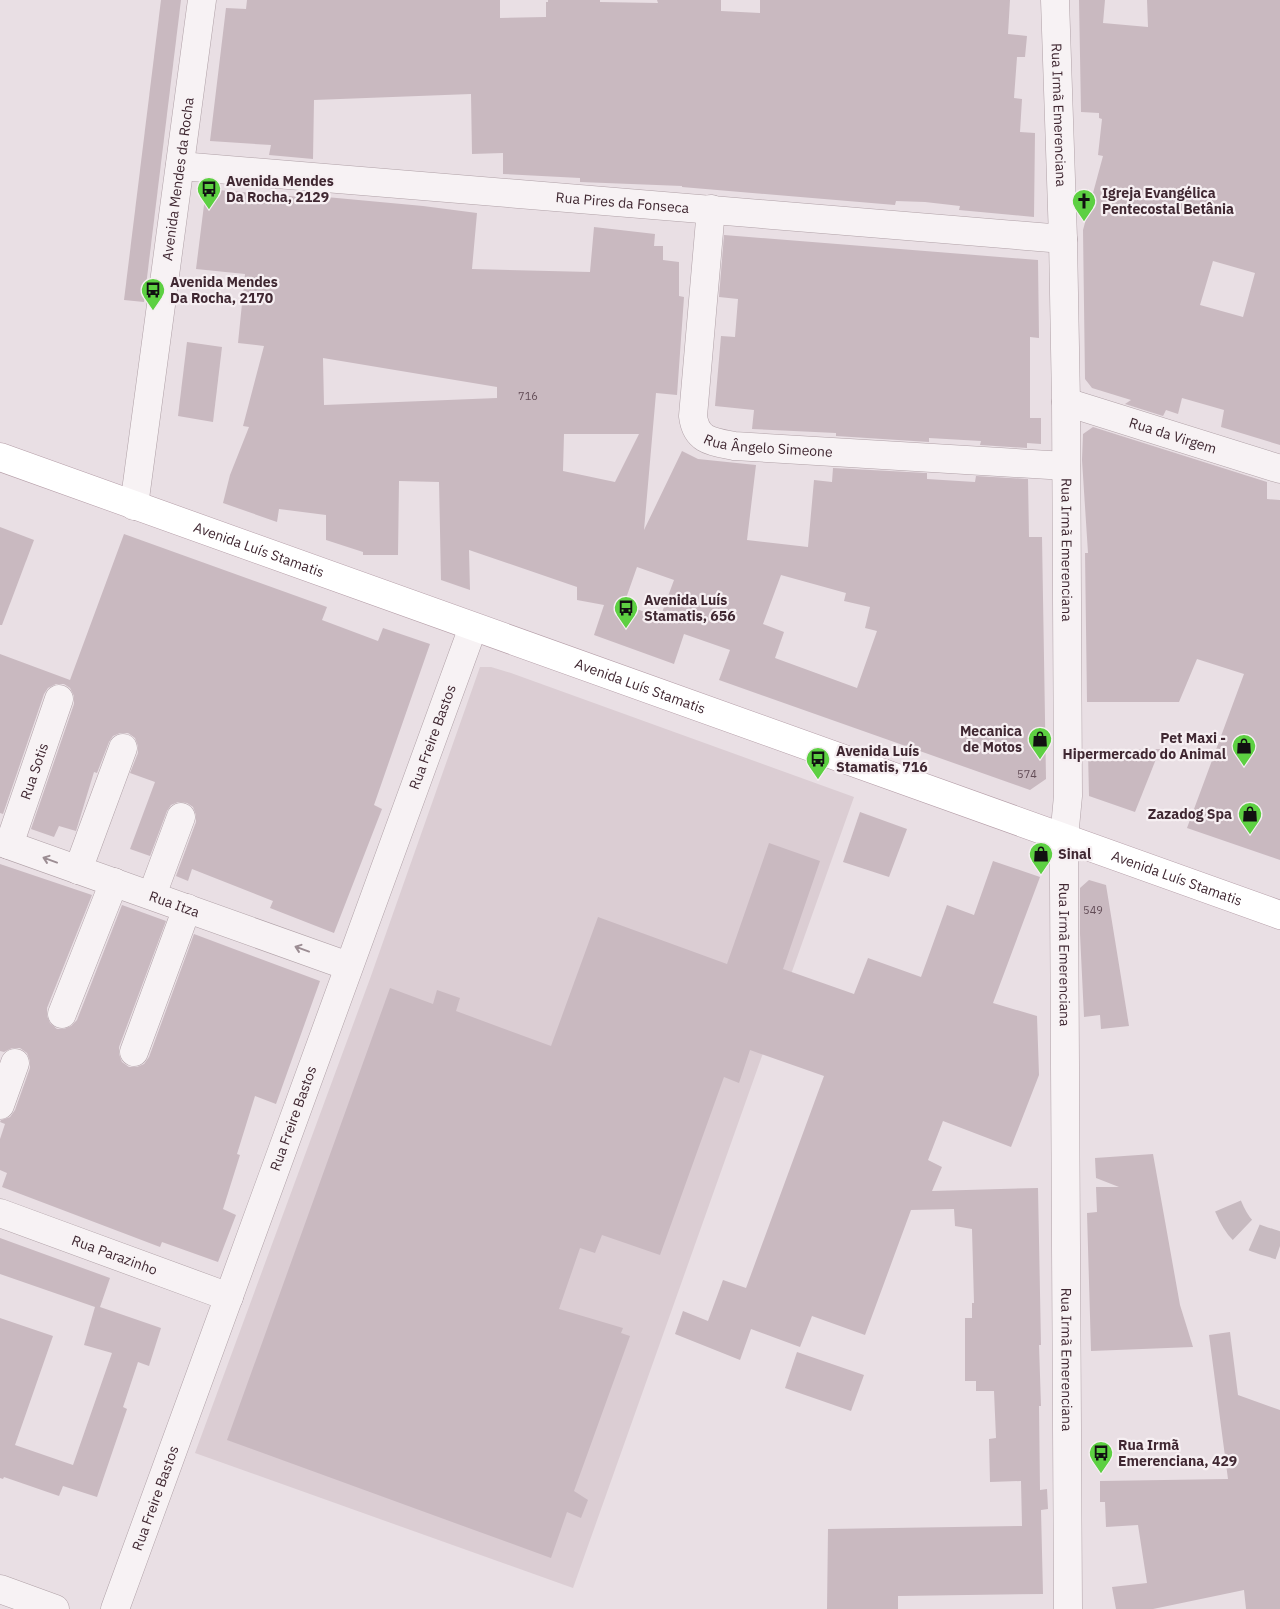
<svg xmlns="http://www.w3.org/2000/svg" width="1280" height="1609" font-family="'IBM Plex Sans',sans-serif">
	<rect width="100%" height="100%" fill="#e9dfe4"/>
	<polygon fill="#dbcdd3" points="480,667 491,667 511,673 854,797 573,1588 195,1453 371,976"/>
	<g fill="#c9b9c0" fill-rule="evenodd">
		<polygon points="161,0 181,0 144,302 124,300"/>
		<polygon points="247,0 500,0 500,18 546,17 546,2 548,2 548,0 600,0 600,2 658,3 657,0 721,0 721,11 760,13 760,0 1010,0 1008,34 1027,36 1025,57 1017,57 1014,98 1022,99 1020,132 1035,133 1034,217 959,210 960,206 925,202 896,201 895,205 682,187 682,186 580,182 580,178 503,174 503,153 472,154 471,94 314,100 313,159 269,155 271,145 210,141 226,8 246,9"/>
		<path d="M1079 0H1105L1103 23 1148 27 1147 0H1280V445L1221 427 1224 410 1182 398 1178 414 1166 410 1163 416 1125 404 1131 400 1092 388 1085 379 1083 230 1103 156 1098 155 1102 119 1099 118V113L1081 112ZM1213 261 1255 273 1243 317 1200 305Z"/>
		<path d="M206 189 325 199 326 197 423 206 477 213 472 269 590 272 594 227 655 234 654 246H663V260L679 262V296L684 297 677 395 656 393 644 530 682 451 698 459 756 465 747 540 808 547 814 480 832 482 833 468 927 473V479L975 482 976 476 1028 479 1029 537H1042L1046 779 1030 790 719 680 730 650 684 634 674 664 594 635 604 605 577 600V587L469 550 470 590 441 580 439 482 399 481 398 555H363V552L326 540V515L279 509 277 522 223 503 230 475 249 427 243 426 264 346 238 343 245 274 196 269ZM323 358 497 387V398L324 405ZM564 434H639L615 482 563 471ZM637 567 674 580 660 618 624 604ZM781 575 846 593 844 601 870 607 865 628 877 631 857 688 775 658 784 632 763 624Z"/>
		<polygon points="724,235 1038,260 1039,338 1030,337 1030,418 1041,418 1041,444 1027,443 1027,448 980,445 981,441 929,438 929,442 836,436 836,433 752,429 754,410 715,406 721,336 735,337 738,299 719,297"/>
		<polygon points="187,342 222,347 213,422 178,416"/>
		<polygon points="1093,427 1267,482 1267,499 1280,500 1280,860 1187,828 1244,674 1197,659 1179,702 1087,702 1085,553 1088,553 1082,460 1083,434"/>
		<polygon points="0,527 34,540 2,625 0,625"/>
		<polygon points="124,534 327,607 322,620 378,641 383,628 430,644 374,805 382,809 334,933 270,908 273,901 192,869 188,881 176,876 196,822 196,815 193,807 187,803 178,802 171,805 167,811 150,856 130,849 155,782 130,773 138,753 138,746 135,738 128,733 120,733 113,736 109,742 97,773 94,772 76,831 59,826 54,837 31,829 74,704 74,696 70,688 64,684 56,684 48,688 44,694 3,814 0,813 0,654 70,680"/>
		<polygon points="1160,749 1135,812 1089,796 1088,751"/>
		<polygon points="860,812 907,829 889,877 843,862"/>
		<polygon points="769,843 820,861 783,969 854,994 868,958 921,977 947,905 974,915 993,861 1040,877 993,1003 1037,1016 1039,1075 1011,1147 943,1121 928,1160 942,1167 932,1191 1038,1188 1041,1345 1039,1345 1041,1406 1039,1406 1040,1490 1047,1489 1048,1509 1041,1510 1043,1594 898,1596 898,1609 827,1609 828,1529 1022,1526 1021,1481 990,1482 989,1439 996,1438 994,1391 976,1391 976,1381 965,1381 965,1318 972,1318 972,1303 974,1303 972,1229 955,1226 954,1209 911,1210 865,1335 812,1316 800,1347 751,1329 740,1360 675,1334 683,1311 708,1321 723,1280 746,1288 824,1076 750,1050 739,1083 724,1077 660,1255 602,1235 595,1253 580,1248 559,1309 623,1328 621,1333 630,1336 574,1491 588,1500 581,1518 567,1512 551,1558 227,1440 390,988 433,1004 437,990 460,998 456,1011 551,1046 598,917 727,964"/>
		<polygon points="0,864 92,895 47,1008 47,1016 50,1023 57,1029 64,1029 71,1026 77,1020 122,905 166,921 119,1047 119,1054 122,1062 129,1067 137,1067 144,1064 149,1057 194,934 320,981 276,1104 255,1096 237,1154 240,1155 223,1209 236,1215 218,1262 162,1242 160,1247 2,1187 7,1173 0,1170 0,1139 5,1124 0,1122 1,1120 10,1117 15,1110 30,1068 30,1061 27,1053 20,1048 12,1048 4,1052 0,1051"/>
		<polygon points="1089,880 1106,885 1129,1026 1101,1029 1100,1015 1084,1017 1080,934 1080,888"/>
		<polygon points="1153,1154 1180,1305 1193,1347 1091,1351 1087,1213 1097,1212 1096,1187 1119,1187 1096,1178 1095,1158"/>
		<polygon points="0,1238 110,1278 100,1307 161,1328 149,1366 138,1362 123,1407 127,1409 97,1497 63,1486 59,1496 4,1477 3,1479 0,1478 0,1318 53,1336 15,1445 73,1465 112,1353 84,1345 95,1307 0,1274"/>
		<polygon points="1230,1332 1238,1395 1280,1410 1280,1609 1246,1609 1244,1590 1153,1609 1116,1609 1112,1587 1147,1583 1138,1525 1106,1527 1105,1502 1100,1502 1100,1481 1228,1479 1209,1335"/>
		<polygon points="797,1352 864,1375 851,1411 785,1388"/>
	</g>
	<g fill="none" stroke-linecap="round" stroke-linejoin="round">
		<path stroke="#c7bac0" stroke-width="28" stroke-dasharray="28 14" stroke-linecap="butt" d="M1228 1206C1241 1237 1250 1236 1280 1246"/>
		<g stroke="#b0a1a7" stroke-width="29">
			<g id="minor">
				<path id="s1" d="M1055 0 1063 239 1066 402 1068 796 1064 838V884L1068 1609"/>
				<path id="s2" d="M180 166 1063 239"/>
				<path id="s3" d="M711 209 693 416C696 441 713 442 734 446L1066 466"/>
				<path id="s4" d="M1066 402 1280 469"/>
				<path id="s5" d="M134 506 202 0"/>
				<path id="s6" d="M0 842 348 966"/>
				<path id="s7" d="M9 845 59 699"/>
				<polyline points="78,870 123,748"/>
				<polyline points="152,895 181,817"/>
				<polyline points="62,1014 114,882"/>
				<polyline points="134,1052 187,908"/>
				<polyline points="0,1105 15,1063"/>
				<path id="s8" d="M0 1213 229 1297"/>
				<polyline points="0,1589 55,1609"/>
				<path id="s9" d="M115 1609C234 1282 352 954 473 627"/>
			</g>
		</g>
		<g stroke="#b59ea8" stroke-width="29">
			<g id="major">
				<path id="s10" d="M0 457 1280 915"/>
			</g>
		</g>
		<use href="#minor" stroke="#f7f2f4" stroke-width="28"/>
		<use href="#major" stroke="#fff" stroke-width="28"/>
	</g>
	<defs><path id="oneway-shaft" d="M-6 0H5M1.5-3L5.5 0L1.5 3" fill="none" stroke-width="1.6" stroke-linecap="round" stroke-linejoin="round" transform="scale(1.25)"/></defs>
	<g stroke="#9c8d93">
		<use href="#oneway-shaft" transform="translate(50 860) rotate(-160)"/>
		<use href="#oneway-shaft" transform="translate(302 949) rotate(-160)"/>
	</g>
	<defs>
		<g id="bus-pin" transform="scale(1.25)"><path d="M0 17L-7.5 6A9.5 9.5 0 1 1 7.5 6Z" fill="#5dd042" stroke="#f6eff2"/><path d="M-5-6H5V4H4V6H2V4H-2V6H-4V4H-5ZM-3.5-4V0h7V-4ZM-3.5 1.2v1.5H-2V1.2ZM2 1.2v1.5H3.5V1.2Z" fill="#111"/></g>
		<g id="church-pin" transform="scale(1.25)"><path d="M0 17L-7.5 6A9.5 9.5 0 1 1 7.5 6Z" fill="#5dd042" stroke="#f6eff2"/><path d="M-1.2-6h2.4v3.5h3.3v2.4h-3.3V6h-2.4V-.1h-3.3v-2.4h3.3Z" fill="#111"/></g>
		<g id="shop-pin" transform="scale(1.25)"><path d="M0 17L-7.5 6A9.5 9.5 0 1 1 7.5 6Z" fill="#5dd042" stroke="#f6eff2"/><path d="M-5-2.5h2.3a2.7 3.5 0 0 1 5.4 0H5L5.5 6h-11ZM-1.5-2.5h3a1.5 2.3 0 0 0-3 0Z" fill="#111"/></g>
	</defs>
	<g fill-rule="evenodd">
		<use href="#bus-pin" x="209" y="189"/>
		<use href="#church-pin" x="1084" y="201"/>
		<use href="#bus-pin" x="153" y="290"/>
		<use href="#bus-pin" x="626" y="608"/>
		<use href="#shop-pin" x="1040" y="739"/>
		<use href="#shop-pin" x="1244" y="746"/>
		<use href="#bus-pin" x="818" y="759"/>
		<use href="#shop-pin" x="1250" y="814"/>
		<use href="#shop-pin" x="1041" y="854"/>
		<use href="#bus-pin" x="1101" y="1453"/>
	</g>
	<g text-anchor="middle" stroke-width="4.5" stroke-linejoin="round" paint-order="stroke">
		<g font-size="11" fill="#624c56">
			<text x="528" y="400">716</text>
			<text x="1027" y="778">574</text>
			<text x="1093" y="914">549</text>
		</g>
		<g font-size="14" fill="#402832" stroke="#f6eff2">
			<text dy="5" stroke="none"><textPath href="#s1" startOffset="115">Rua Irmã Emerenciana</textPath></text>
			<text dy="5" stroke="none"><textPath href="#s5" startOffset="330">Avenida Mendes da Rocha</textPath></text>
			<text dy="5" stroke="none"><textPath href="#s2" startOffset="444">Rua Pires da Fonseca</textPath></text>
			<text dy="5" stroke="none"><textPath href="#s4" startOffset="112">Rua da Virgem</textPath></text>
			<text dy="5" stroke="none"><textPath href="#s3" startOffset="298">Rua Ângelo Simeone</textPath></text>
			<text dy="5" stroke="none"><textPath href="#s1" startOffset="550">Rua Irmã Emerenciana</textPath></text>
			<text dy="5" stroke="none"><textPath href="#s10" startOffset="275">Avenida Luís Stamatis</textPath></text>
			<text dy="5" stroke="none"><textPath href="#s10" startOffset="680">Avenida Luís Stamatis</textPath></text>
			<text dy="5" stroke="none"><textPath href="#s9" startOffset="928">Rua Freire Bastos</textPath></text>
			<text dy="5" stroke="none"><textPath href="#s7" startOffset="78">Rua Sotis</textPath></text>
			<text dy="5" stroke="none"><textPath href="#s10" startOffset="1250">Avenida Luís Stamatis</textPath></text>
			<text dy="5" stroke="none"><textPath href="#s6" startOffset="185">Rua Itza</textPath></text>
			<text dy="5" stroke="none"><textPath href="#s1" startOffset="955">Rua Irmã Emerenciana</textPath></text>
			<text dy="5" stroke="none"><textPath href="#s9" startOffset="522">Rua Freire Bastos</textPath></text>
			<text dy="5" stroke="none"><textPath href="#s8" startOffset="122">Rua Parazinho</textPath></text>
			<text dy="5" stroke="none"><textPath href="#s1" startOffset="1360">Rua Irmã Emerenciana</textPath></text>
			<text dy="5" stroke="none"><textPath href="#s9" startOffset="118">Rua Freire Bastos</textPath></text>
		</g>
		<g font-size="14" font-weight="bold" fill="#402832" stroke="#f6eff2" text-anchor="start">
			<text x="226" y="186">Avenida Mendes<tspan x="226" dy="16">Da Rocha, 2129</tspan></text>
			<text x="1102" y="198">Igreja Evangélica<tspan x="1102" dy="16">Pentecostal Betânia</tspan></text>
			<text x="170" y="287">Avenida Mendes<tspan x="170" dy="16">Da Rocha, 2170</tspan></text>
			<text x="644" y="605">Avenida Luís<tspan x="644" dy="16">Stamatis, 656</tspan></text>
			<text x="1022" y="736" text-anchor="end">Mecanica<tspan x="1022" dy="16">de Motos</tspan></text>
			<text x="1226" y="743" text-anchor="end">Pet Maxi -<tspan x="1226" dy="16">Hipermercado do Animal</tspan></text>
			<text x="836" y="756">Avenida Luís<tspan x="836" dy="16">Stamatis, 716</tspan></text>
			<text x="1232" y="819" text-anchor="end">Zazadog Spa</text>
			<text x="1058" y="859">Sinal</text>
			<text x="1118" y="1450">Rua Irmã<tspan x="1118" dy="16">Emerenciana, 429</tspan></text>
		</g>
	</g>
</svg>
